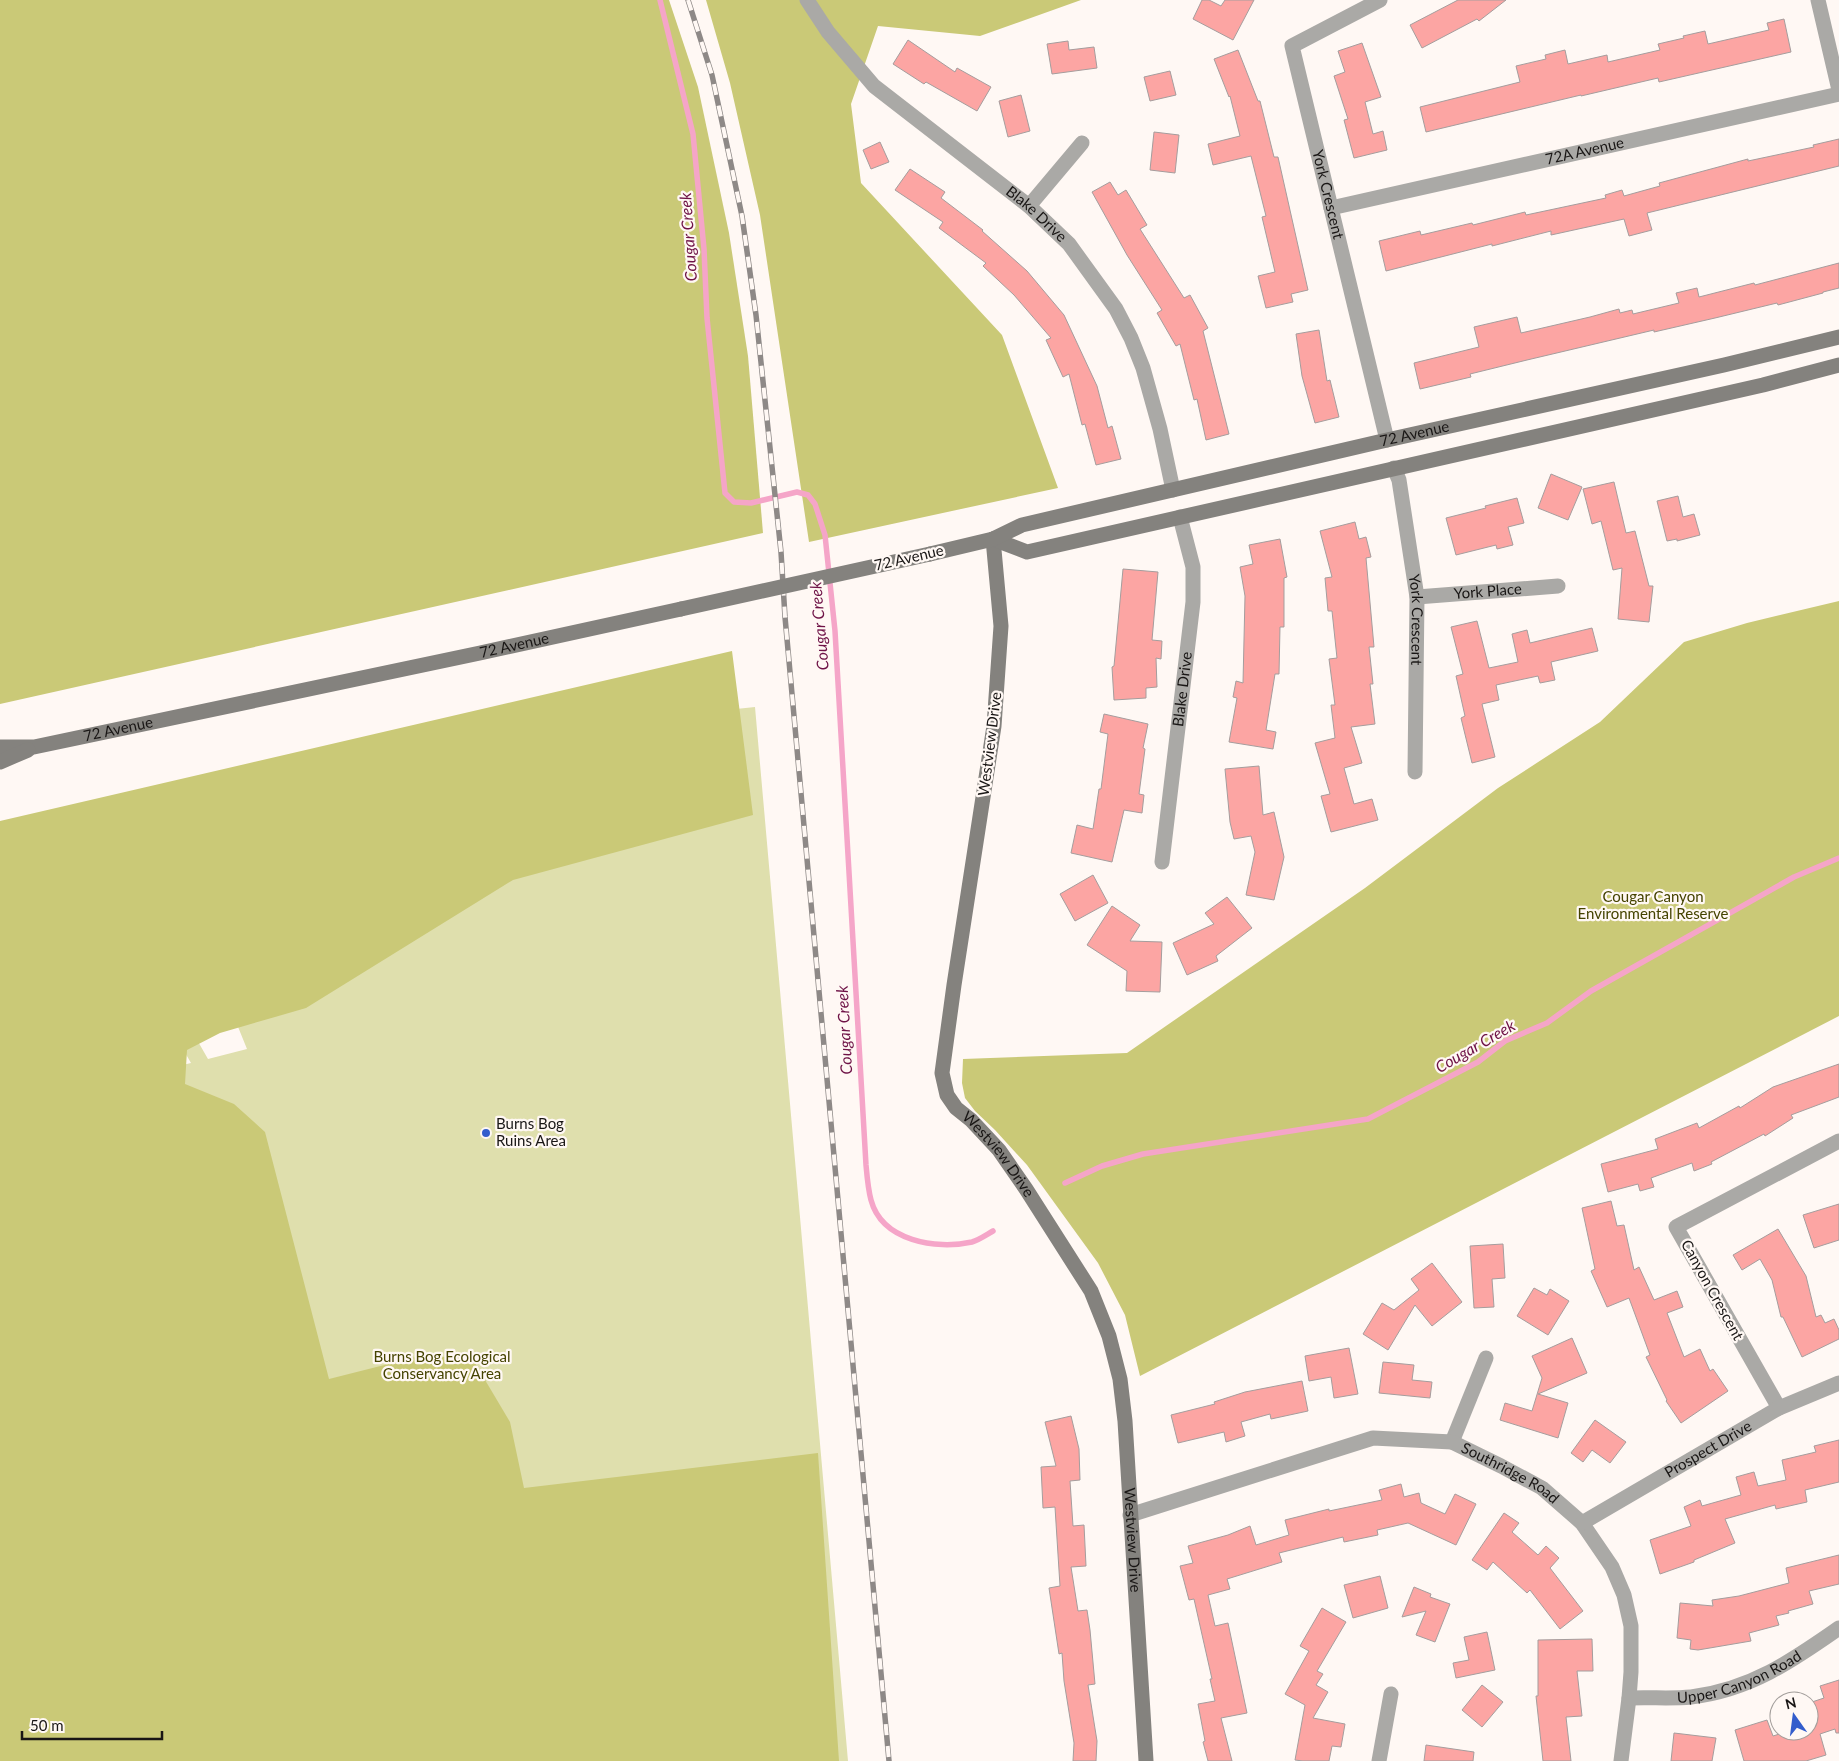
<svg xmlns="http://www.w3.org/2000/svg" width="1839" height="1761" font-family="Lato,sans-serif">
	<rect width="100%" height="100%" fill="#fff8f4"/>
	<polygon fill="#dfdfad" points="755,707 848,1761 163,1761 0,1109 191,1063 55,826 72,822 208,1059 247,1049 148,805 423,742"/>
	<g fill="#cac977">
		<polygon points="0,0 669,0 698,87 729,233 748,356 763,533 0,704"/>
		<polygon points="706,0 1081,0 980,36 878,26 851,104 861,183 1002,335 1058,488 809,542 760,215 730,83"/>
		<polygon points="1839,601 1839,1016 1140,1376 1125,1315 1098,1263 1027,1165 995,1130 975,1111 965,1098 962,1083 963,1059 1127,1053 1365,888 1498,788 1600,722 1684,642 1747,623"/>
		<polygon points="732,651 753,815 513,880 306,1008 220,1033 187,1050 185,1084 234,1104 265,1132 329,1379 420,1356 472,1358 510,1422 524,1488 818,1453 839,1761 0,1761 0,821"/>
	</g>
	<g fill="none" stroke-linecap="round" stroke-linejoin="round">
		<g stroke="#f5a5c8" stroke-width="5.5">
			<path d="M660 0 693 134 704 249 707 318 725 493 734 502 751 503 797 492 808 495 815 504 825 535 835 631 866 1165C867 1176 868 1189 871 1200 882 1241 936 1250 972 1242 979 1240 986 1235 993 1231"/>
			<polyline points="1065,1183 1102,1166 1143,1154 1368,1119 1478,1062 1505,1041 1547,1023 1591,991 1794,877 1839,858"/>
		</g>
	</g>
	<g fill="#fca5a3" stroke="#a59d9d">
		<polygon points="1202,0 1209,0 1221,6 1225,0 1254,0 1233,40 1193,19"/>
		<polygon points="1458,0 1506,0 1479,21 1477,19 1422,48 1410,25"/>
		<polygon points="1784,19 1791,52 1659,82 1658,78 1581,96 1581,95 1426,132 1420,107 1520,82 1516,66 1546,59 1545,55 1565,50 1568,64 1607,55 1608,62 1660,50 1658,44 1684,38 1683,36 1705,31 1708,44 1769,30 1767,23"/>
		<polygon points="908,40 955,72 957,68 991,87 977,111 926,82 924,84 893,64"/>
		<polygon points="1068,41 1069,50 1094,47 1097,68 1052,74 1047,44"/>
		<polygon points="1362,43 1381,97 1365,102 1373,134 1383,131 1387,150 1354,158 1344,120 1348,119 1334,76 1345,72 1338,51"/>
		<polygon points="1238,50 1258,101 1260,101 1274,157 1278,157 1308,290 1291,294 1293,302 1266,308 1258,276 1275,272 1262,217 1266,216 1251,156 1213,165 1208,144 1240,136 1230,96 1229,97 1214,59"/>
		<polygon points="1170,71 1176,95 1150,101 1144,77"/>
		<polygon points="1021,95 1030,131 1008,137 999,101"/>
		<polygon points="1154,132 1179,135 1175,173 1150,170"/>
		<polygon points="1839,139 1839,166 1647,213 1652,230 1629,236 1624,219 1551,235 1551,231 1492,246 1492,244 1386,271 1379,241 1420,231 1421,235 1472,223 1473,225 1525,212 1526,215 1606,198 1605,195 1622,190 1624,196 1660,186 1659,183 1748,159 1748,161 1814,147 1813,145"/>
		<polygon points="880,142 889,162 871,169 863,150"/>
		<polygon points="910,169 945,192 941,198 983,230 982,231 1027,271 1064,315 1097,386 1108,428 1112,426 1121,459 1096,465 1085,424 1082,425 1069,374 1063,377 1046,340 1051,338 1014,295 983,266 986,263 939,228 943,222 895,190"/>
		<polygon points="1110,182 1118,195 1126,190 1147,225 1140,229 1184,298 1190,295 1208,328 1203,331 1229,434 1206,440 1197,399 1194,400 1180,344 1176,346 1157,313 1162,310 1127,255 1092,192"/>
		<polygon points="1839,263 1839,288 1823,292 1823,293 1778,305 1777,303 1715,318 1654,332 1654,330 1527,360 1470,374 1471,377 1420,389 1414,363 1479,347 1474,327 1517,317 1521,333 1590,317 1619,309 1620,313 1632,310 1633,314 1679,303 1676,293 1697,288 1699,297 1754,283 1755,285"/>
		<polygon points="1319,330 1327,381 1330,380 1339,417 1315,423 1302,376 1296,334"/>
		<polygon points="1551,474 1582,487 1568,520 1538,508"/>
		<polygon points="1614,482 1626,533 1635,531 1649,586 1653,586 1649,622 1618,619 1622,568 1613,570 1601,521 1592,524 1583,489"/>
		<polygon points="1678,496 1683,517 1694,514 1700,535 1677,541 1677,539 1667,541 1657,501"/>
		<polygon points="1517,498 1524,523 1508,527 1513,545 1497,549 1496,545 1456,555 1446,518 1486,508 1485,506"/>
		<polygon points="1355,522 1359,539 1366,537 1371,557 1366,558 1374,647 1369,647 1373,684 1370,684 1375,724 1351,727 1362,763 1344,768 1354,804 1372,799 1378,820 1331,832 1321,796 1330,794 1315,743 1335,738 1331,705 1335,705 1329,659 1337,658 1332,611 1328,611 1325,578 1332,577 1320,531"/>
		<polygon points="1280,539 1287,577 1284,578 1284,627 1280,627 1279,674 1275,674 1266,730 1276,732 1273,749 1229,742 1237,698 1233,697 1236,681 1243,683 1245,596 1240,567 1253,564 1249,545"/>
		<polygon points="1123,569 1158,572 1152,640 1162,641 1161,659 1156,658 1157,687 1146,688 1146,698 1114,700 1112,667 1114,666"/>
		<polygon points="1477,621 1489,668 1518,662 1512,634 1527,630 1530,643 1592,628 1598,651 1551,662 1555,680 1540,683 1538,676 1496,685 1499,700 1482,704 1495,757 1472,763 1461,718 1465,716 1456,676 1463,674 1451,627"/>
		<polygon points="1104,714 1148,724 1143,748 1145,749 1139,794 1144,795 1142,813 1124,810 1112,862 1071,853 1077,825 1093,829 1099,789 1101,789 1108,734 1100,732"/>
		<polygon points="1259,766 1263,815 1274,812 1284,857 1274,900 1246,895 1255,852 1251,836 1234,839 1230,822 1225,769"/>
		<polygon points="1093,875 1108,903 1075,921 1060,894"/>
		<polygon points="1227,897 1252,928 1216,956 1218,961 1187,975 1173,943 1214,924 1205,913"/>
		<polygon points="1112,906 1140,925 1130,941 1162,942 1160,992 1126,991 1127,971 1087,945"/>
		<polygon points="1839,1064 1839,1097 1791,1115 1793,1118 1765,1136 1764,1134 1711,1162 1712,1164 1694,1171 1692,1163 1651,1178 1654,1187 1640,1191 1638,1184 1608,1192 1601,1164 1658,1149 1655,1139 1697,1123 1699,1128 1739,1106 1740,1108 1773,1087"/>
		<polygon points="1611,1201 1617,1226 1624,1225 1634,1270 1639,1267 1654,1300 1677,1291 1683,1307 1667,1313 1684,1357 1700,1349 1710,1371 1713,1369 1728,1391 1681,1423 1666,1401 1667,1400 1646,1357 1650,1355 1629,1298 1607,1307 1591,1271 1595,1269 1582,1208"/>
		<polygon points="1839,1204 1839,1240 1814,1248 1803,1215"/>
		<polygon points="1778,1229 1806,1276 1816,1317 1821,1315 1825,1323 1834,1319 1839,1330 1839,1339 1802,1357 1783,1317 1781,1317 1772,1280 1760,1259 1742,1270 1733,1255"/>
		<polygon points="1503,1244 1505,1278 1492,1279 1494,1307 1474,1308 1470,1246"/>
		<polygon points="1432,1263 1462,1302 1432,1326 1415,1305 1388,1350 1363,1334 1382,1303 1394,1310 1419,1290 1411,1279"/>
		<polygon points="1534,1288 1547,1295 1550,1289 1569,1301 1548,1335 1517,1316"/>
		<polygon points="1572,1338 1587,1373 1538,1394 1568,1403 1558,1438 1500,1420 1505,1403 1532,1411 1542,1378 1532,1356"/>
		<polygon points="1349,1348 1358,1394 1334,1398 1331,1377 1309,1381 1305,1356"/>
		<polygon points="1383,1362 1414,1365 1412,1380 1432,1382 1430,1398 1379,1393"/>
		<polygon points="1302,1381 1308,1411 1271,1419 1270,1414 1241,1422 1245,1436 1226,1442 1224,1432 1178,1443 1171,1415 1215,1404 1214,1402 1245,1392"/>
		<polygon points="1071,1416 1079,1449 1080,1480 1070,1481 1073,1526 1084,1525 1086,1566 1071,1567 1078,1611 1087,1610 1090,1630 1095,1684 1088,1685 1097,1741 1096,1761 1073,1761 1074,1743 1064,1681 1062,1653 1059,1654 1049,1588 1060,1586 1055,1507 1043,1508 1041,1467 1056,1466 1045,1422"/>
		<polygon points="1595,1420 1626,1442 1610,1463 1592,1450 1583,1462 1571,1453"/>
		<polygon points="1839,1440 1839,1482 1805,1490 1807,1502 1776,1509 1775,1505 1725,1519 1735,1543 1694,1560 1694,1562 1660,1574 1650,1540 1691,1526 1684,1507 1700,1500 1702,1506 1741,1495 1736,1477 1754,1472 1758,1486 1786,1480 1782,1460 1816,1452 1814,1446"/>
		<polygon points="1401,1484 1404,1497 1419,1493 1421,1503 1445,1514 1455,1494 1476,1504 1456,1545 1408,1523 1377,1530 1378,1535 1344,1542 1343,1537 1279,1553 1282,1562 1227,1579 1230,1589 1208,1595 1215,1626 1228,1623 1247,1713 1221,1718 1232,1761 1208,1761 1203,1742 1205,1741 1198,1704 1215,1701 1210,1679 1212,1679 1194,1599 1189,1600 1180,1566 1193,1563 1188,1546 1228,1535 1250,1526 1256,1545 1289,1535 1285,1520 1329,1509 1329,1511 1382,1500 1379,1490"/>
		<polygon points="1504,1513 1519,1523 1512,1532 1538,1555 1546,1546 1559,1558 1550,1568 1583,1611 1560,1629 1530,1590 1527,1593 1493,1562 1487,1570 1472,1560"/>
		<polygon points="1839,1555 1839,1584 1809,1591 1813,1604 1788,1611 1789,1613 1776,1616 1779,1625 1749,1633 1751,1641 1698,1650 1690,1649 1691,1640 1677,1638 1680,1603 1713,1606 1712,1600 1739,1596 1789,1583 1786,1568"/>
		<polygon points="1380,1576 1388,1608 1353,1618 1344,1585"/>
		<polygon points="1414,1587 1431,1594 1430,1597 1450,1604 1435,1642 1416,1635 1426,1611 1402,1617"/>
		<polygon points="1322,1608 1346,1622 1317,1671 1323,1674 1316,1685 1328,1692 1313,1718 1345,1724 1341,1747 1332,1746 1329,1761 1303,1761 1295,1760 1305,1705 1285,1694 1309,1651 1300,1646"/>
		<polygon points="1487,1632 1495,1670 1456,1678 1453,1663 1469,1660 1464,1637"/>
		<polygon points="1592,1639 1593,1671 1577,1671 1582,1716 1566,1717 1571,1761 1543,1761 1536,1696 1538,1696 1538,1640"/>
		<polygon points="1839,1680 1839,1733 1836,1733 1835,1729 1820,1734 1826,1755 1806,1761 1744,1761 1735,1730 1767,1720 1773,1736 1789,1731 1809,1731 1809,1703 1824,1698 1820,1686"/>
		<polygon points="1482,1685 1503,1702 1482,1727 1462,1710"/>
		<polygon points="1674,1733 1716,1738 1712,1761 1671,1761"/>
		<polygon points="1426,1745 1474,1752 1473,1761 1424,1761"/>
	</g>
	<g fill="none" stroke-linecap="round" stroke-linejoin="round">
		<g stroke="#aaa9a6" stroke-width="15">
			<path id="s1" d="M807 0 828 32 874 86 1029 206 1069 244 1116 309 1131 338 1143 368 1160 429 1173 490"/>
			<path id="s2" d="M1380 0 1292 46 1387 440"/>
			<polyline points="1818,0 1839,90"/>
			<polyline points="1029,206 1082,143"/>
			<path id="s3" d="M1331 208 1839 94"/>
			<path id="s4" d="M1394 468 1399 480 1417 597 1415 772"/>
			<path id="s5" d="M1417 597 1558 586"/>
			<path id="s6" d="M1162 862 1193 602V567L1180 517"/>
			<polyline points="1779,1408 1676,1227 1839,1141"/>
			<polyline points="1452,1442 1486,1358"/>
			<path id="s7" d="M1130 1515 1373 1438 1452 1442 1501 1466 1542 1488 1582 1523 1612 1567 1624 1595 1631 1626V1672L1629 1698 1621 1761"/>
			<path id="s8" d="M1582 1523 1779 1408 1839 1383"/>
			<path id="s9" d="M1629 1698C1650 1697 1671 1699 1691 1697 1750 1690 1792 1661 1839 1628"/>
			<polyline points="1379,1761 1391,1694"/>
		</g>
		<g stroke="#84827e" stroke-width="15">
			<path id="s10" d="M993 539 1001 626 994 726 954 985 942 1073 947 1095 956 1108 971 1120 999 1150 1026 1189 1091 1291 1109 1336 1120 1379 1125 1421 1146 1761"/>
			<polyline points="993,539 1027,552 1763,385 1839,365"/>
			<path id="s11" d="M930 554 993 539 1022 525 1387 440 1724 365 1839 337"/>
			<path id="s12" d="M0 747H34L480 653 681 609"/>
			<polyline points="0,762 28,750"/>
		</g>
		<g stroke="#8e8987" stroke-width="5.5">
			<polyline id="rail" points="688,0 712,75 742,216 756,315 781,552 785,617 889,1761"/>
		</g>
		<use href="#rail" stroke="#fff8f4" stroke-width="4" stroke-dasharray="11" stroke-linecap="butt"/>
		<polyline stroke="#84827e" stroke-width="15" points="681,609 930,554"/>
	</g>
	<circle fill="#335dcc" stroke="#fff8f4" stroke-width="2" cx="486" cy="1133" r="5"/>
	<g text-anchor="middle" stroke-width="4.5" stroke-linejoin="round" paint-order="stroke">
		<g font-size="15" fill="#191615" stroke="#fff8f4">
			<text dy="5" stroke="none"><textPath href="#s3" startOffset="260">72A Avenue</textPath></text>
			<text dy="5" stroke="none"><textPath href="#s2" startOffset="252">York Crescent</textPath></text>
			<text dy="5" stroke="none"><textPath href="#s1" startOffset="316">Blake Drive</textPath></text>
			<text dy="5" stroke="none"><textPath href="#s11" startOffset="500">72 Avenue</textPath></text>
			<text transform="translate(909 558) rotate(-13)" y="5">72 Avenue</text>
			<text dy="5" stroke="none"><textPath href="#s5" startOffset="71">York Place</textPath></text>
			<text dy="5" stroke="none"><textPath href="#s4" startOffset="154">York Crescent</textPath></text>
			<text dy="5" stroke="none"><textPath href="#s12" startOffset="525">72 Avenue</textPath></text>
			<text dy="5" stroke="none"><textPath href="#s6" startOffset="174">Blake Drive</textPath></text>
			<text dy="5" stroke="none"><textPath href="#s12" startOffset="120">72 Avenue</textPath></text>
			<text transform="translate(990 744) rotate(-83)" y="5">Westview Drive</text>
			<text dy="5" stroke="none"><textPath href="#s10" startOffset="640">Westview Drive</textPath></text>
			<text transform="translate(1712 1290) rotate(61)" y="5">Canyon Crescent</text>
			<text dy="5" stroke="none"><textPath href="#s8" startOffset="146">Prospect Drive</textPath></text>
			<text dy="5" stroke="none"><textPath href="#s7" startOffset="400">Southridge Road</textPath></text>
			<text dy="5" stroke="none"><textPath href="#s10" startOffset="1060">Westview Drive</textPath></text>
			<text dy="5" stroke="none"><textPath href="#s9" startOffset="114">Upper Canyon Road</textPath></text>
		</g>
		<g font-size="15" fill="#454300" stroke="#fff8f4">
			<text x="1653" y="902">Cougar Canyon<tspan x="1653" dy="17">Environmental Reserve</tspan></text>
			<text x="442" y="1362">Burns Bog Ecological<tspan x="442" dy="17">Conservancy Area</tspan></text>
		</g>
		<g font-size="15" fill="#191615" stroke="#fff8f4" text-anchor="start">
			<text x="496" y="1129">Burns Bog<tspan x="496" dy="17">Ruins Area</tspan></text>
		</g>
		<g font-size="16" font-style="italic" fill="#6e1246" stroke="#fff8f4">
			<text transform="translate(688 237) rotate(-94)" y="6">Cougar Creek</text>
			<text transform="translate(819 626) rotate(-95)" y="6">Cougar Creek</text>
			<text transform="translate(844 1030) rotate(-93)" y="6">Cougar Creek</text>
			<text transform="translate(1475 1046) rotate(-30)" y="6">Cougar Creek</text>
		</g>
	</g>
	<g transform="translate(1794 1716) rotate(346)"><circle r="24" fill="#fff8f4" stroke="#a39e9b"/>
	<path d="M0-4L9 19L0 12L-9 19Z" fill="#335dcc"/>
	<text y="-8" font-size="14" font-weight="bold" text-anchor="middle" fill="#191615">N</text>
	</g>
	<path d="M22 1731v8h140v-8" fill="none" stroke="#191615" stroke-width="2.5"/>
	<text x="30" y="1731" font-size="15" fill="#191615" stroke="#fff8f4" stroke-width="4" paint-order="stroke">50 m</text>
</svg>
